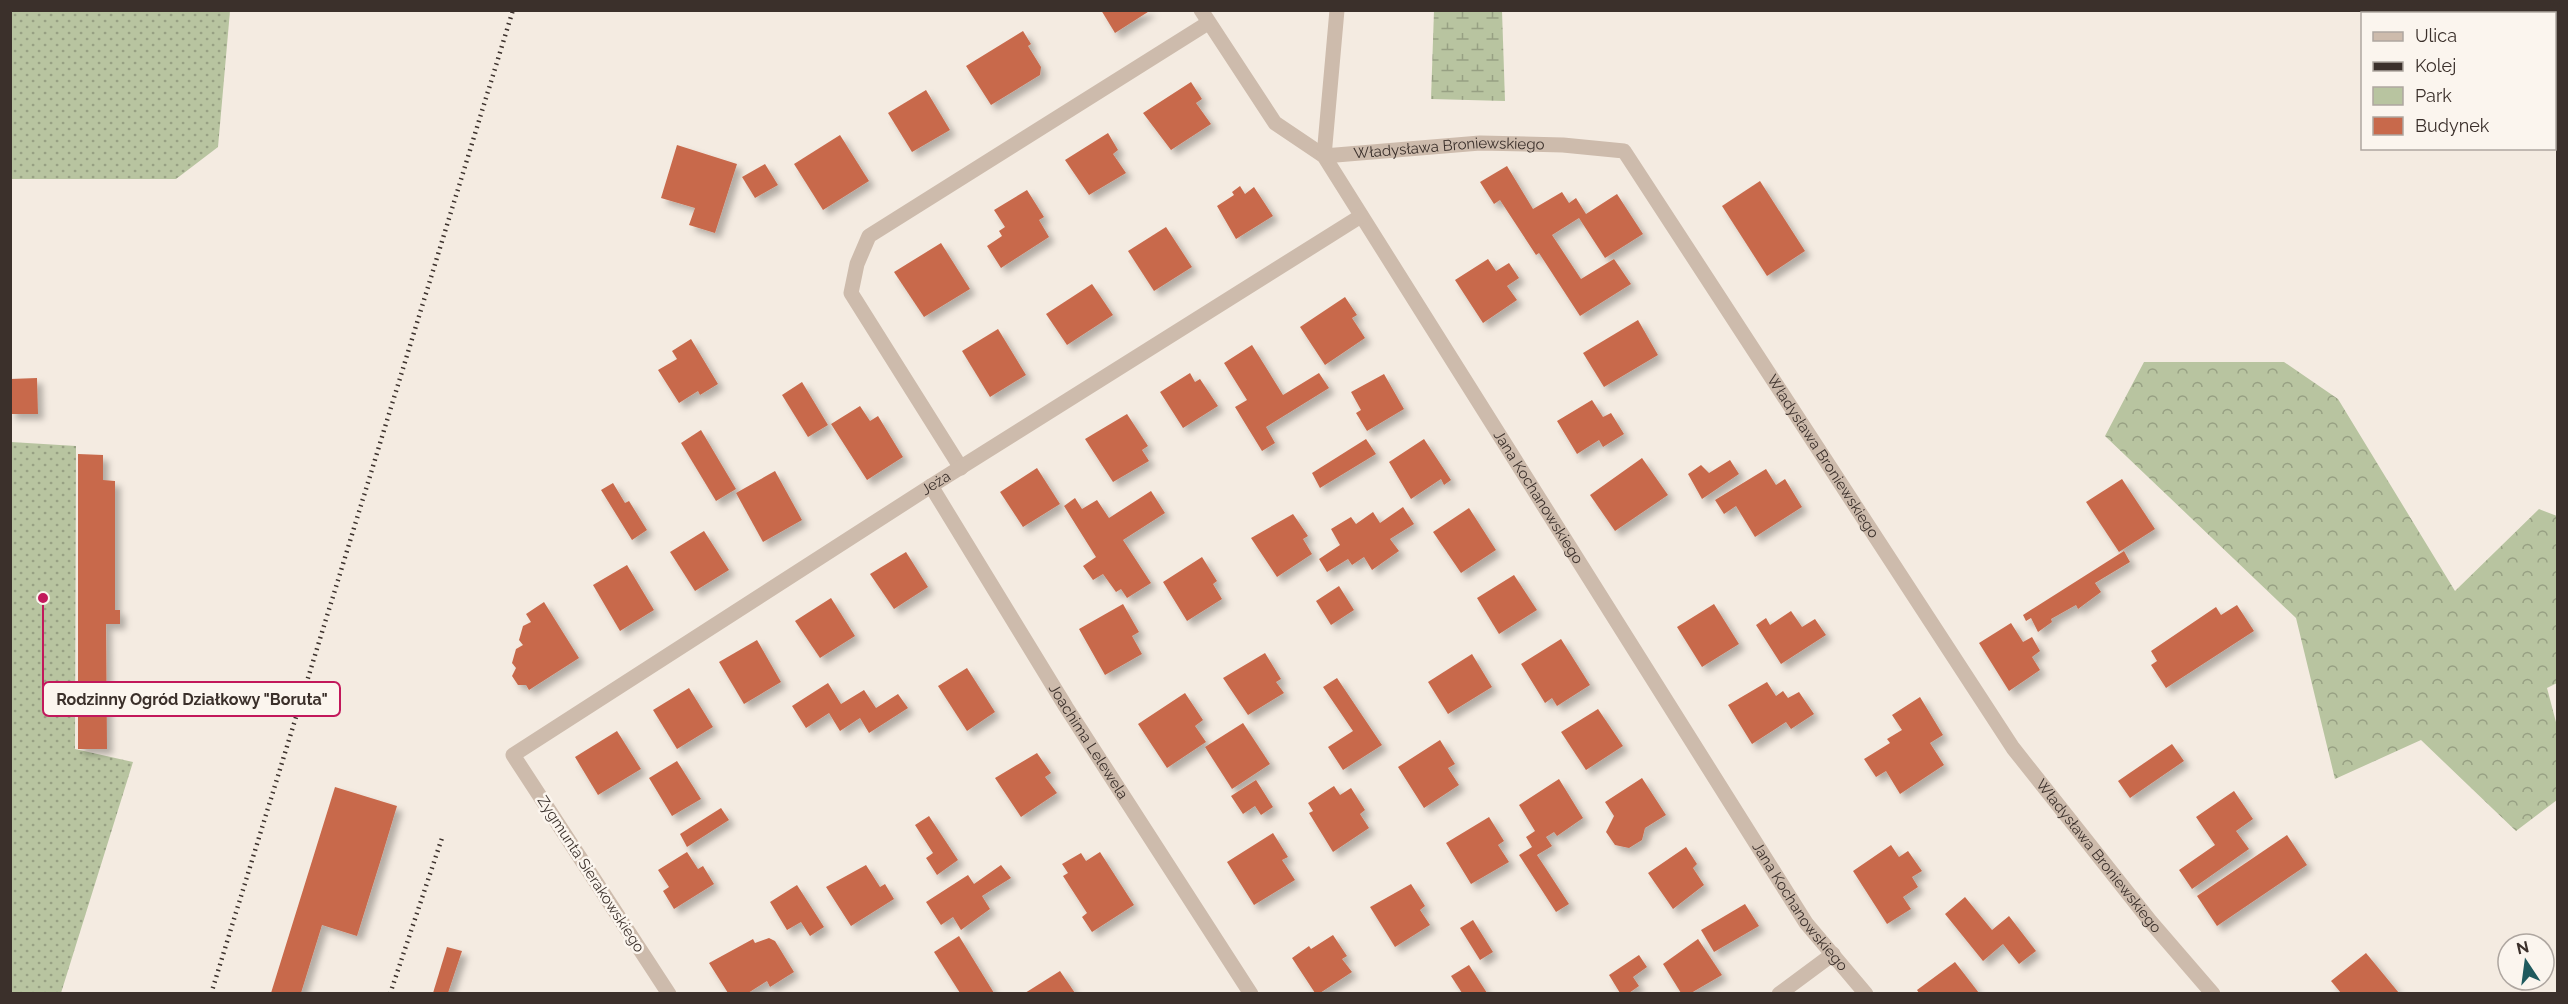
<svg xmlns="http://www.w3.org/2000/svg" width="2568" height="1004" font-family="Raleway,sans-serif">
	<defs>
		<pattern id="green-dots" width="8" height="8" patternUnits="userSpaceOnUse" patternTransform="scale(1.5)"><rect width="8" height="8" fill="#b8c4a0"/><path d="M2 2h.1M6 6h.1" fill="none" stroke="#97a083" stroke-width="1.8" stroke-linecap="round"/></pattern>
		<pattern id="forest-crowns" width="20" height="18" patternUnits="userSpaceOnUse" patternTransform="scale(1.5)"><rect width="20" height="18" fill="#b8c4a0"/><path d="M2 6a3 3 0 1 1 6 0M12 15a3 3 0 1 1 6 0" fill="none" stroke="#97a083"/></pattern>
		<pattern id="wetland-marsh" width="20" height="14" patternUnits="userSpaceOnUse" patternTransform="scale(1.5)"><rect width="20" height="14" fill="#b8c4a0"/><path d="M1 5h8M5 5V1M11 12h8M15 12V8" fill="none" stroke="#97a083"/></pattern>
		<filter id="shadow"><feDropShadow dx="5.5" dy="5.5" stdDeviation="3" flood-color="#0004"/></filter>
	</defs>
	<rect width="100%" height="100%" fill="#f4ebe1"/>
	<g fill="url(#green-dots)">
		<polygon points="10,11 230,11 218,147 176,179 11,179"/>
		<polygon points="11,442 76,446 75,749 133,762 61,993 11,993"/>
	</g>
	<polygon fill="url(#forest-crowns)" points="2144,362 2284,362 2338,399 2455,591 2539,509 2557,516 2557,683 2547,688 2557,726 2557,800 2516,831 2421,740 2335,779 2296,618 2105,436"/>
	<polygon fill="url(#wetland-marsh)" points="1434,11 1502,11 1505,101 1431,99"/>
	<g fill="#c8694b" filter="url(#shadow)">
		<polygon points="1101,10 1151,10 1115,33"/>
		<polygon points="1023,31 1031,44 1028,46 1041,67 1040,75 991,105 966,66"/>
		<polygon points="1191,82 1202,99 1196,103 1211,124 1171,150 1143,113"/>
		<polygon points="926,90 950,130 912,152 888,113"/>
		<polygon points="1108,133 1118,150 1113,154 1126,173 1089,195 1065,160"/>
		<polygon points="840,135 869,181 823,210 794,164"/>
		<polygon points="677,145 737,164 715,233 689,225 695,208 661,198"/>
		<polygon points="765,164 778,185 755,198 742,177"/>
		<polygon points="1507,166 1533,209 1562,192 1569,203 1576,198 1586,214 1617,194 1643,234 1605,258 1579,218 1552,235 1581,279 1614,259 1631,284 1580,316 1539,253 1536,255 1500,200 1494,204 1480,182"/>
		<polygon points="1760,181 1805,251 1767,276 1722,206"/>
		<polygon points="1240,186 1245,194 1254,187 1273,216 1236,239 1217,206 1234,195 1232,192"/>
		<polygon points="1027,190 1044,217 1039,220 1049,237 1001,268 987,246 1002,236 999,231 1005,227 994,210"/>
		<polygon points="1166,227 1192,267 1154,291 1128,251"/>
		<polygon points="941,243 970,289 924,317 894,272"/>
		<polygon points="1488,259 1496,271 1509,263 1519,278 1507,286 1517,300 1483,323 1455,280"/>
		<polygon points="1092,284 1113,315 1067,345 1046,314"/>
		<polygon points="1345,297 1357,315 1352,318 1365,338 1325,365 1300,327"/>
		<polygon points="1638,320 1658,355 1604,387 1583,353"/>
		<polygon points="998,329 1026,375 990,397 962,351"/>
		<polygon points="691,339 718,384 700,395 698,391 679,403 658,370 677,359 672,351"/>
		<polygon points="1252,345 1283,395 1319,373 1329,388 1266,427 1275,443 1262,451 1235,407 1247,400 1224,363"/>
		<polygon points="1190,373 1195,382 1200,379 1218,406 1183,428 1160,392"/>
		<polygon points="1384,374 1404,409 1367,431 1356,413 1361,410 1351,392"/>
		<polygon points="37,378 38,414 10,414 10,379"/>
		<polygon points="802,382 828,425 808,437 782,395"/>
		<polygon points="1592,400 1603,417 1611,413 1624,434 1603,447 1599,440 1577,454 1557,421"/>
		<polygon points="860,406 870,421 878,416 903,457 867,480 831,424"/>
		<polygon points="1127,414 1148,446 1142,450 1149,461 1113,482 1085,439"/>
		<polygon points="701,430 736,489 716,501 681,443"/>
		<polygon points="1366,439 1376,454 1320,488 1312,473"/>
		<polygon points="1424,439 1451,480 1444,485 1441,479 1411,499 1389,462"/>
		<polygon points="78,454 103,455 103,480 115,481 115,610 120,610 120,624 106,624 107,749 78,749"/>
		<polygon points="1642,458 1668,495 1615,531 1590,495"/>
		<polygon points="1730,460 1739,474 1702,499 1688,474 1701,465 1709,473"/>
		<polygon points="1037,468 1060,504 1023,527 1000,492"/>
		<polygon points="1766,469 1776,485 1785,479 1802,507 1755,537 1736,506 1724,514 1715,500"/>
		<polygon points="775,471 802,520 763,542 736,493"/>
		<polygon points="2122,479 2155,529 2119,552 2086,502"/>
		<polygon points="613,483 625,503 629,501 647,530 632,540 601,490"/>
		<polygon points="1151,491 1165,513 1123,540 1151,583 1127,598 1121,589 1116,592 1103,574 1093,580 1083,566 1096,557 1064,506 1075,498 1082,509 1097,500 1109,518"/>
		<polygon points="1403,507 1414,524 1390,539 1399,551 1372,570 1364,557 1352,565 1348,559 1327,572 1319,559 1340,545 1331,529 1351,517 1356,524 1373,512 1380,523"/>
		<polygon points="1469,508 1496,550 1461,573 1433,532"/>
		<polygon points="1293,514 1308,536 1303,539 1312,554 1277,577 1251,538"/>
		<polygon points="704,531 729,570 695,591 670,552"/>
		<polygon points="2124,551 2130,562 2095,583 2101,592 2078,609 2076,605 2051,619 2052,622 2038,632 2031,618 2026,621 2023,615"/>
		<polygon points="906,552 928,587 894,609 870,574"/>
		<polygon points="1202,557 1217,581 1213,584 1222,599 1187,621 1163,582"/>
		<polygon points="627,565 654,610 620,631 593,585"/>
		<polygon points="1514,575 1537,610 1499,634 1477,598"/>
		<polygon points="1339,586 1354,610 1331,625 1316,601"/>
		<polygon points="831,598 855,636 820,658 795,621"/>
		<polygon points="544,602 579,658 529,690 526,685 518,685 512,676 516,668 512,663 516,649 523,645 519,640 523,626 531,622 526,614"/>
		<polygon points="1123,604 1139,632 1132,636 1142,654 1105,675 1079,629"/>
		<polygon points="1714,604 1739,644 1702,667 1677,627"/>
		<polygon points="2237,605 2254,631 2166,688 2151,665 2157,661 2151,651 2216,607 2221,615"/>
		<polygon points="1791,611 1802,627 1815,619 1826,635 1781,664 1756,625 1766,618 1770,625"/>
		<polygon points="2011,623 2023,642 2032,637 2040,651 2032,657 2040,670 2009,691 1979,643"/>
		<polygon points="1561,639 1590,685 1557,706 1552,698 1545,703 1521,664"/>
		<polygon points="757,640 781,682 744,704 719,662"/>
		<polygon points="1265,653 1281,679 1276,682 1284,693 1248,715 1223,678"/>
		<polygon points="1472,654 1492,687 1448,714 1428,682"/>
		<polygon points="967,668 995,712 967,731 938,686"/>
		<polygon points="1337,678 1382,745 1343,770 1328,747 1353,731 1323,687"/>
		<polygon points="1767,682 1776,696 1783,691 1788,698 1799,692 1814,714 1791,729 1786,722 1752,744 1728,705"/>
		<polygon points="828,683 841,704 864,690 876,708 898,694 908,708 869,733 860,718 840,731 829,713 806,728 792,706"/>
		<polygon points="689,688 713,727 677,749 653,710"/>
		<polygon points="1185,693 1203,720 1195,726 1206,742 1167,768 1138,724"/>
		<polygon points="1920,697 1943,735 1930,743 1944,765 1900,794 1886,771 1876,777 1864,759 1890,743 1887,739 1902,730 1892,715"/>
		<polygon points="1598,709 1623,746 1586,770 1561,732"/>
		<polygon points="1243,723 1270,764 1232,789 1205,747"/>
		<polygon points="617,731 641,769 598,795 575,757"/>
		<polygon points="1440,740 1455,764 1448,768 1459,785 1424,808 1398,767"/>
		<polygon points="2172,744 2184,761 2130,798 2118,781"/>
		<polygon points="1037,753 1051,773 1045,777 1057,793 1021,817 995,778"/>
		<polygon points="677,761 701,799 672,816 649,778"/>
		<polygon points="1642,778 1666,815 1645,828 1642,840 1629,848 1615,845 1606,832 1614,816 1605,802"/>
		<polygon points="1559,779 1583,818 1557,836 1554,832 1546,837 1552,846 1537,855 1569,904 1556,912 1519,855 1532,847 1526,837 1535,831 1519,805"/>
		<polygon points="1256,780 1273,807 1261,815 1255,806 1243,814 1231,796"/>
		<polygon points="1334,786 1340,795 1351,788 1365,810 1360,814 1369,828 1333,852 1309,813 1313,811 1308,803"/>
		<polygon points="335,787 397,806 381,859 357,936 322,925 301,993 271,993"/>
		<polygon points="2234,791 2253,819 2236,831 2249,849 2192,889 2179,870 2215,845 2196,817"/>
		<polygon points="721,808 729,820 687,847 680,834"/>
		<polygon points="929,816 958,860 937,875 926,858 933,853 915,825"/>
		<polygon points="1489,817 1504,841 1498,845 1509,862 1471,884 1446,843"/>
		<polygon points="1273,833 1288,857 1282,860 1295,880 1254,905 1227,862"/>
		<polygon points="2287,835 2307,865 2217,926 2197,896"/>
		<polygon points="1891,845 1899,857 1908,851 1922,871 1912,877 1918,887 1903,897 1911,909 1887,924 1853,871"/>
		<polygon points="1686,847 1697,864 1693,868 1704,885 1673,909 1648,873"/>
		<polygon points="687,852 698,869 703,866 714,884 674,909 663,891 669,887 658,870"/>
		<polygon points="1100,852 1134,905 1092,932 1082,917 1087,913 1063,876 1068,873 1062,864 1081,853 1086,861"/>
		<polygon points="866,865 880,887 885,884 894,899 851,926 826,887"/>
		<polygon points="1001,865 1011,878 982,896 990,909 961,930 953,917 941,925 926,902 968,875 974,884"/>
		<polygon points="1411,884 1425,906 1420,910 1430,925 1395,947 1370,907"/>
		<polygon points="797,885 824,927 810,936 801,922 787,930 770,902"/>
		<polygon points="1965,897 1992,930 2009,916 2036,951 2019,964 2003,944 1983,961 1945,914"/>
		<polygon points="1745,904 1759,926 1714,952 1701,930"/>
		<polygon points="1473,920 1493,952 1480,960 1460,928"/>
		<polygon points="1333,935 1347,956 1342,959 1352,972 1320,993 1315,993 1292,958 1309,946 1311,949"/>
		<polygon points="959,936 994,993 960,993 934,952"/>
		<polygon points="769,938 775,941 794,972 770,987 767,981 748,993 728,993 709,963 753,939 755,943"/>
		<polygon points="1698,939 1722,975 1691,993 1681,993 1663,964"/>
		<polygon points="447,947 462,951 448,993 433,993"/>
		<polygon points="2366,953 2399,993 2341,993 2331,981"/>
		<polygon points="1639,955 1647,967 1633,977 1639,986 1629,993 1620,993 1609,975"/>
		<polygon points="1955,962 1979,993 1919,993 1917,990"/>
		<polygon points="1469,965 1487,993 1462,993 1451,976"/>
		<polygon points="1060,971 1075,993 1025,993"/>
	</g>
	<g fill="none" stroke-linecap="round" stroke-linejoin="round">
		<g stroke="#cdbbac" stroke-width="15">
			<path id="s1" d="M1201 10 1275 123 1324 156 1806 923 1866 994"/>
			<path id="s2" d="M1337 10 1324 156 1480 143 1563 145 1624 151 2013 748 2150 921 2213 994"/>
			<polyline points="961,468 851,293 857,264 869,236 1208,23"/>
			<path id="s3" d="M931 486 1066 707 1251 994"/>
			<path id="s4" d="M669 994 513 755 931 486 1361 216"/>
			<polyline points="1779,994 1833,954"/>
		</g>
		<g stroke="#3b302b" stroke-width="4.5" stroke-dasharray="1.5 4.5" stroke-linecap="butt">
			<polyline points="211,994 513,10"/>
			<polyline points="390,994 442,838"/>
		</g>
	</g>
	<g text-anchor="middle" stroke-width="5" stroke-linejoin="round" paint-order="stroke">
		<g font-size="15" fill="#3b302b" stroke="#fbf5ee">
			<text dy="5" stroke="none"><textPath href="#s2" startOffset="272">Władysława Broniewskiego</textPath></text>
			<text dy="5" stroke="none"><textPath href="#s2" startOffset="812">Władysława Broniewskiego</textPath></text>
			<text dy="5" stroke="none"><textPath href="#s4" startOffset="788">Jeża</textPath></text>
			<text dy="5" stroke="none"><textPath href="#s1" startOffset="597">Jana Kochanowskiego</textPath></text>
			<text dy="5" stroke="none"><textPath href="#s3" startOffset="300">Joachima Lelewela</textPath></text>
			<text dy="5" stroke="none"><textPath href="#s2" startOffset="1298">Władysława Broniewskiego</textPath></text>
			<text transform="translate(591 874) rotate(57)" y="5">Zygmunta Sierakowskiego</text>
			<text dy="5" stroke="none"><textPath href="#s1" startOffset="1083">Jana Kochanowskiego</textPath></text>
		</g>
	</g>
	<path fill="none" stroke="#c2185b" stroke-width="2" d="M43 598L43 699"/>
	<circle fill="#c2185b" stroke="#fbf5ee" stroke-width="2" cx="43" cy="598" r="6"/>
	<rect fill="#fbf5ee" stroke="#c2185b" stroke-width="2" x="43" y="682" width="297" height="34" rx="6"/>
	<g font-size="16" text-anchor="middle" font-weight="bold" fill="#3b302b">
		<text x="192" y="705">Rodzinny Ogród Działkowy "Boruta"</text>
	</g>
	<rect width="2568" height="1004" fill="none" stroke="#3b302b" stroke-width="24"/>
	<rect x="2361" y="12" width="195" height="138" fill="#fbf5ee" stroke="#aea6a0" stroke-width="1.5"/>
	<rect x="2373" y="32" width="30" height="9" fill="#cdbbac" stroke="#aea6a0" stroke-width="1.5"/>
	<text x="2415" y="42" font-size="18" fill="#3b302b">Ulica</text>
	<rect x="2373" y="62" width="30" height="9" fill="#3b302b" stroke="#aea6a0" stroke-width="1.5"/>
	<text x="2415" y="72" font-size="18" fill="#3b302b">Kolej</text>
	<rect x="2373" y="87" width="30" height="18" fill="#b8c4a0" stroke="#aea6a0" stroke-width="1.5"/>
	<text x="2415" y="102" font-size="18" fill="#3b302b">Park</text>
	<rect x="2373" y="117" width="30" height="18" fill="#c8694b" stroke="#aea6a0" stroke-width="1.5"/>
	<text x="2415" y="132" font-size="18" fill="#3b302b">Budynek</text>
	<g transform="translate(2526 962) rotate(347)"><circle r="28" fill="#fbf5ee" stroke="#aea6a0" stroke-width="1.5"/>
	<path d="M0-4.5L10 22L0 15L-10 22Z" fill="#1f5a5e"/>
	<text y="-9" font-size="16" font-weight="bold" text-anchor="middle" fill="#3b302b">N</text>
	</g>
</svg>
